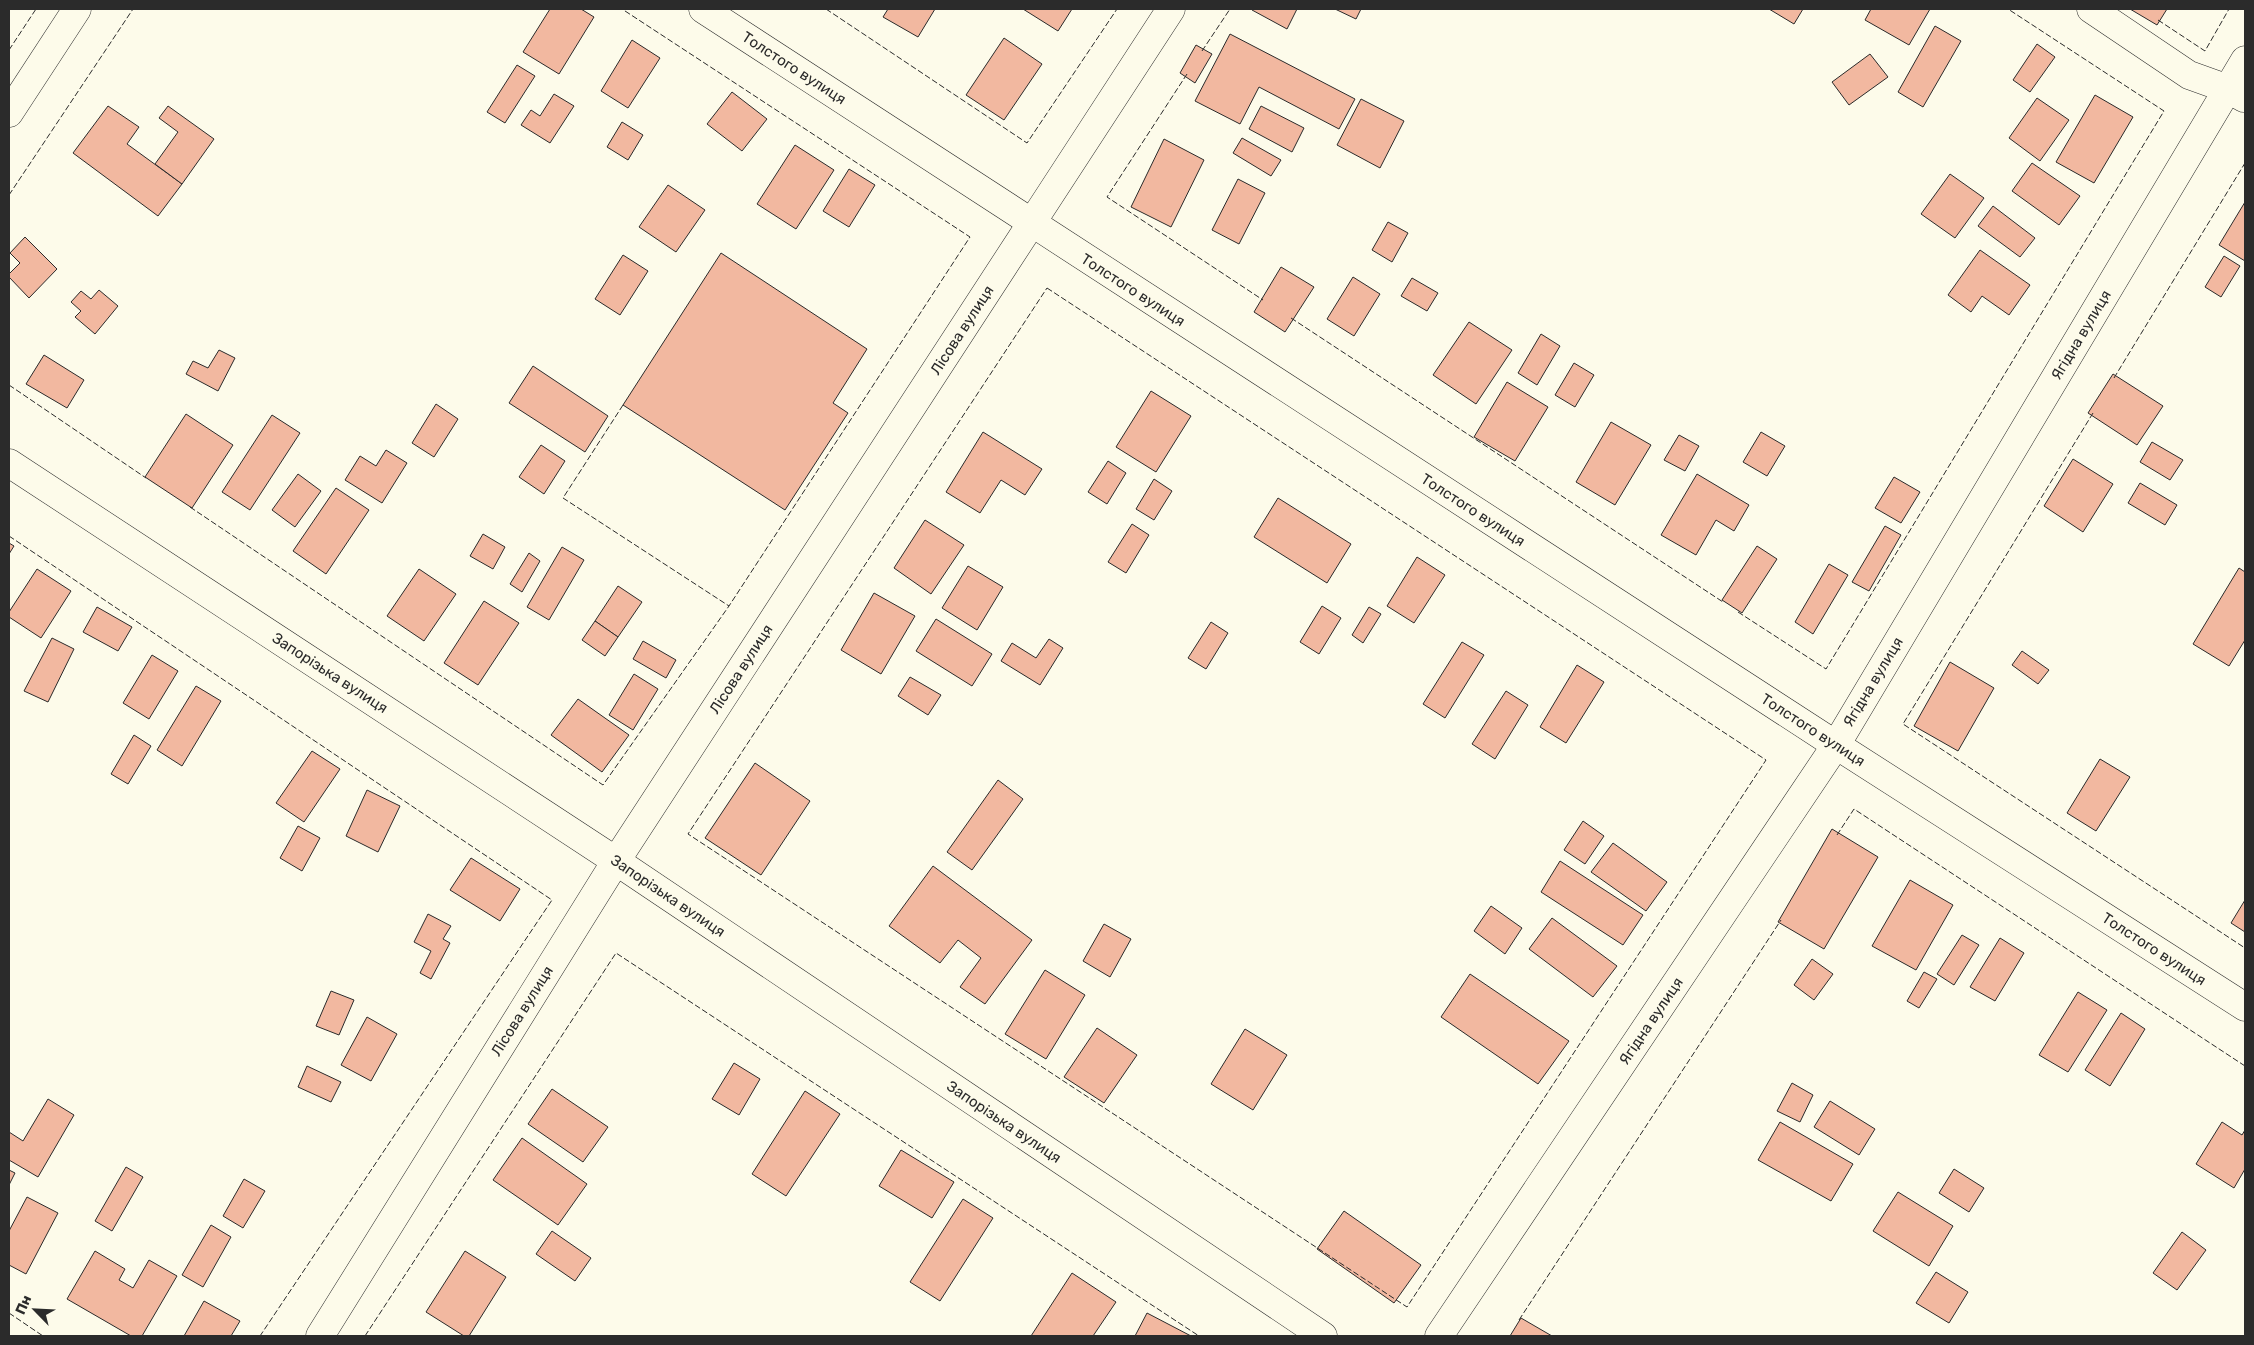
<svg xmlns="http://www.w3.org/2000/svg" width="2254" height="1345" font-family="Rubik,sans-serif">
	<rect width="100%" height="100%" fill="#fdfbea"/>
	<g fill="#f2b8a0" stroke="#2b2b2b">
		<polygon points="550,9 581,9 594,17 559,74 523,52"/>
		<polygon points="888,9 935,9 918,37 883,17"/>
		<polygon points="1023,9 1072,9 1058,31"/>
		<polygon points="1252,9 1297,9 1287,29 1252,10"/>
		<polygon points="1335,9 1361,9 1356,19"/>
		<polygon points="1769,9 1803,9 1794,24"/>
		<polygon points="1871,9 1930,9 1909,45 1865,20"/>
		<polygon points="2130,9 2167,9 2157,25"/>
		<polygon points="1935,26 1961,41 1923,107 1898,92"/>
		<polygon points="1230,34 1355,99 1339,129 1259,87 1240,124 1195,101"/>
		<polygon points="1004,38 1042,64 1004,120 966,95"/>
		<polygon points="632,40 660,58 628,108 601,91"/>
		<polygon points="2037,44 2055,57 2030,92 2013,80"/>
		<polygon points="1196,45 1212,54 1195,83 1180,73"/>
		<polygon points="1870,54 1888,77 1849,105 1832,82"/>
		<polygon points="517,65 535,76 505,123 487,112"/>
		<polygon points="732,92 767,119 742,151 707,124"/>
		<polygon points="554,94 574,106 550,143 521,125 531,110 540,116"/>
		<polygon points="2095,95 2133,117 2094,183 2056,162"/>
		<polygon points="2037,98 2069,120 2040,161 2009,138"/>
		<polygon points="1361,99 1404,121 1380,168 1337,145"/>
		<polygon points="108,106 139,127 127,144 182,184 158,216 73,153"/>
		<polygon points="168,106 214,139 182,184 155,164 178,132 159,118"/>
		<polygon points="1261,106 1304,128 1292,152 1249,129"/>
		<polygon points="622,122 643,135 628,160 607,147"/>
		<polygon points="1242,138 1281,160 1271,176 1233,153"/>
		<polygon points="1164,139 1204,160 1171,227 1131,207"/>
		<polygon points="795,145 834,170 796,229 757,204"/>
		<polygon points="2032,163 2080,196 2059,225 2012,191"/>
		<polygon points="849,169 875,185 849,227 823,211"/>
		<polygon points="1950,174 1984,198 1955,238 1921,214"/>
		<polygon points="1238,179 1265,193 1239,244 1212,230"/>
		<polygon points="668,185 705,210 676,252 639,227"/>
		<polygon points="2245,202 2245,261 2219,245"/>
		<polygon points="1993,206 2035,238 2020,257 1978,226"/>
		<polygon points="1388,222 1408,233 1392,262 1372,250"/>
		<polygon points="25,237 57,269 29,298 9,277 9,274 20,263 10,253"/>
		<polygon points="1980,250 2030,285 2009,315 1982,296 1971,312 1948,295"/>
		<polygon points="721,253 867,349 833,403 848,413 785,510 623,405"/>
		<polygon points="623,255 648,271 620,315 595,299"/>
		<polygon points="2224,256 2240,266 2221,297 2205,287"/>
		<polygon points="1281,267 1314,287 1285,332 1254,312"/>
		<polygon points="1353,277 1380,294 1354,336 1327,319"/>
		<polygon points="1412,278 1438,293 1427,311 1401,296"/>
		<polygon points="99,290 118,306 95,334 75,317 81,311 71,302 81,291 91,299"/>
		<polygon points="1469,322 1512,350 1476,404 1433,375"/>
		<polygon points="1541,334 1560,346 1537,385 1518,373"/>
		<polygon points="219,350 235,358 218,391 186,374 193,361 208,368"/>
		<polygon points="44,355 84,380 67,408 26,384"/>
		<polygon points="1574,363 1594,375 1575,407 1555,395"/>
		<polygon points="533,366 608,416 585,452 509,403"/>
		<polygon points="2113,374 2163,406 2137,445 2088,413"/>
		<polygon points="1507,382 1548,407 1515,461 1474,437"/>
		<polygon points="1151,391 1191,416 1156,472 1116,447"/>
		<polygon points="436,404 458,419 434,457 412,443"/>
		<polygon points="186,414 233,445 192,508 145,477"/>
		<polygon points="272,415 300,433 250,510 222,492"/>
		<polygon points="1611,422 1651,445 1615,505 1576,482"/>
		<polygon points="983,432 1042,469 1025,495 1001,480 980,513 946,492"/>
		<polygon points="1761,432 1785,446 1767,476 1743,462"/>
		<polygon points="1679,435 1699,446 1685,471 1664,460"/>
		<polygon points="2152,442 2183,460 2170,480 2140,462"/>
		<polygon points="541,445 565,461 544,494 519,477"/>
		<polygon points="386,450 407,463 382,503 345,480 360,456 376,466"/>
		<polygon points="2073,459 2113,484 2083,532 2044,506"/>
		<polygon points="1108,461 1126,473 1107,504 1088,492"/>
		<polygon points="298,474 321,491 295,527 272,510"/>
		<polygon points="1697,474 1749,505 1734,531 1716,520 1696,555 1661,535"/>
		<polygon points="1894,477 1920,492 1901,523 1875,508"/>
		<polygon points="1154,479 1172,491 1154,520 1136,509"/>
		<polygon points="2140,483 2177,505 2165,525 2128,503"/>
		<polygon points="336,488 369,510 326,574 293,551"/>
		<polygon points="1278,498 1351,544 1327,583 1254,537"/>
		<polygon points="925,520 964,545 931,594 894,568"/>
		<polygon points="1132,524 1149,535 1126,573 1108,562"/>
		<polygon points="1885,526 1901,535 1869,591 1852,582"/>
		<polygon points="483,534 505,547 493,569 470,556"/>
		<polygon points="9,543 14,546 9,554"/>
		<polygon points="1757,546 1777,559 1742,613 1722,600"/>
		<polygon points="562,547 584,560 549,620 527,607"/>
		<polygon points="529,553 540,561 522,592 510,584"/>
		<polygon points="1417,557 1445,575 1414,623 1387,606"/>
		<polygon points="1829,564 1848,575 1813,634 1795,622"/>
		<polygon points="968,566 1003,587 977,630 942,608"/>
		<polygon points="2239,568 2245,572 2245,640 2229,666 2193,644"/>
		<polygon points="37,569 71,591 41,638 9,617 9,612"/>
		<polygon points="419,569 456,594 424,641 387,616"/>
		<polygon points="618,586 642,602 618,637 595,621"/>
		<polygon points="874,593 915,616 881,674 841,650"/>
		<polygon points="484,601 519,623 478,685 444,663"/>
		<polygon points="1322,606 1341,618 1319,654 1300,642"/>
		<polygon points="97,607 132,627 118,651 83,632"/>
		<polygon points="1369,607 1381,614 1363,643 1352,635"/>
		<polygon points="936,619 992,654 972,686 916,651"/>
		<polygon points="595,621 618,637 605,656 582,640"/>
		<polygon points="1211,622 1228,633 1206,669 1188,658"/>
		<polygon points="52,638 74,649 48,702 24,691"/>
		<polygon points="1049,639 1063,648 1040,685 1001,661 1012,643 1036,658"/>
		<polygon points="643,641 676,660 666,678 633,659"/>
		<polygon points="1462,642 1484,655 1445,718 1423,704"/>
		<polygon points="2022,651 2049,670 2038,684 2012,665"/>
		<polygon points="152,655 178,671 149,719 123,703"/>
		<polygon points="1950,662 1994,688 1958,751 1914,726"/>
		<polygon points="1577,665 1604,682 1566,743 1540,727"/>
		<polygon points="634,674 658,689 633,730 609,715"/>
		<polygon points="910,677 941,695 928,715 898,696"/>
		<polygon points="196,686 221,701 182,766 157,750"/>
		<polygon points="1506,691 1528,705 1495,759 1472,744"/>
		<polygon points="578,699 629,735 602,772 551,735"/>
		<polygon points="134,735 151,746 128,784 111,774"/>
		<polygon points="312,751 340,769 304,822 276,803"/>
		<polygon points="2100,759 2130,777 2096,831 2067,813"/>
		<polygon points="755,763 810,801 761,875 705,838"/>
		<polygon points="998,780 1023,799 972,870 947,852"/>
		<polygon points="367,790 400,806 378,852 346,836"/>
		<polygon points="1583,821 1604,836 1585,864 1564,850"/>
		<polygon points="298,826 320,838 302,871 280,858"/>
		<polygon points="1832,829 1878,857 1824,949 1778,922"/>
		<polygon points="1613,843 1667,882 1646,911 1591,872"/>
		<polygon points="471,858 520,889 500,921 450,890"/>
		<polygon points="1560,861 1643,915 1623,945 1541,892"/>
		<polygon points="933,866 1032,940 985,1004 960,987 981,958 958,940 940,963 889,926"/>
		<polygon points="1910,880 1953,905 1916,970 1872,946"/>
		<polygon points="2245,900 2245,932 2231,923"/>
		<polygon points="1491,906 1522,928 1505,954 1474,931"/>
		<polygon points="428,914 451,926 443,939 450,943 431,979 420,973 431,951 414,942"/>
		<polygon points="1552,918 1617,966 1593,997 1529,949"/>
		<polygon points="1104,924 1131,939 1110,977 1083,961"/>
		<polygon points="1962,935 1979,945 1954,985 1937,974"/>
		<polygon points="2000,938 2024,953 1995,1001 1970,987"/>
		<polygon points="1812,959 1833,974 1814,1000 1794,985"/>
		<polygon points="1045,970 1085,995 1046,1059 1005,1034"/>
		<polygon points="1924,972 1937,979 1919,1008 1907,1001"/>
		<polygon points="1470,974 1569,1041 1538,1084 1441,1017"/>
		<polygon points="331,991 354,1000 339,1035 316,1026"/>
		<polygon points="2078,992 2107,1010 2068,1072 2039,1055"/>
		<polygon points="2121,1013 2145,1029 2110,1086 2085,1070"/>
		<polygon points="367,1017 397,1034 371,1081 341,1065"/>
		<polygon points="1097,1028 1137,1055 1104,1103 1064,1077"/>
		<polygon points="1245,1029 1287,1055 1253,1110 1211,1084"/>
		<polygon points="734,1063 760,1079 739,1115 712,1099"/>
		<polygon points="307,1066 341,1082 331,1102 298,1087"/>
		<polygon points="1792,1083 1813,1095 1800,1122 1777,1111"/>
		<polygon points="552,1089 608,1127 583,1162 528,1124"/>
		<polygon points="805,1091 840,1114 786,1196 752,1174"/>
		<polygon points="48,1099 74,1115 38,1177 9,1160 9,1132 23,1141"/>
		<polygon points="1830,1101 1875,1129 1859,1155 1814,1127"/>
		<polygon points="1780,1122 1853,1164 1831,1201 1758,1160"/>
		<polygon points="2222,1122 2242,1135 2245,1130 2245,1169 2234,1188 2196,1164"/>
		<polygon points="522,1138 587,1184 558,1225 493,1180"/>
		<polygon points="901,1150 954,1182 932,1218 879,1186"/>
		<polygon points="126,1167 143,1177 112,1231 95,1221"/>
		<polygon points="1954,1169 1984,1188 1969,1212 1939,1193"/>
		<polygon points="9,1170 15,1173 9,1185"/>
		<polygon points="244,1179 265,1191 243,1228 223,1216"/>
		<polygon points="1898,1192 1953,1226 1929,1266 1873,1231"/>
		<polygon points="27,1197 58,1213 26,1274 9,1265 9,1231"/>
		<polygon points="963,1199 993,1218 940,1301 910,1282"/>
		<polygon points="1344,1211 1421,1265 1394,1303 1317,1249"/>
		<polygon points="211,1225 231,1237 203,1287 182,1275"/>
		<polygon points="552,1231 591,1258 575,1281 536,1254"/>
		<polygon points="2182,1232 2206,1250 2177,1290 2153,1273"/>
		<polygon points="95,1251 125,1269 119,1280 133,1288 149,1260 177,1276 142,1336 131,1336 67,1299"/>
		<polygon points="465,1251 506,1277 469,1336 464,1336 426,1312"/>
		<polygon points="1936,1272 1968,1292 1949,1323 1916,1303"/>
		<polygon points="1072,1273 1116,1302 1093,1336 1031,1336"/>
		<polygon points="204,1301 240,1321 231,1336 184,1336"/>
		<polygon points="1147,1313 1191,1336 1135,1336"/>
		<polygon points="1521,1318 1552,1336 1510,1336"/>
	</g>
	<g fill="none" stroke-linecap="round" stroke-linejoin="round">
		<g stroke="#2b2b2b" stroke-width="29">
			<g id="minor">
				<polyline points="703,9 1836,745 2245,1007"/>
				<polyline points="2091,9 2189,75 2228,89 2244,98"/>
				<polyline points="9,113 77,9"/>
				<polyline points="9,463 616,861 1323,1336"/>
				<polyline points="320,1336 616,861 1171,9"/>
				<polyline points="1439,1336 1836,745 2245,60"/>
			</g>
		</g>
		<use href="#minor" stroke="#fdfbea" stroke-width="28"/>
		<g stroke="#2b2b2b" stroke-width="1" stroke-dasharray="6 2.5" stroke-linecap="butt">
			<polyline points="826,9 1027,143 1117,9"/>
			<polyline points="2158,20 2205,51 2229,9"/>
			<polyline points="9,50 36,9"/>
			<polyline points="1202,51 1230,9"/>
			<polyline points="1187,74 1107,197 1263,300"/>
			<polyline points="9,195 133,9"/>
			<polygon points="1047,288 1766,760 1407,1307 688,834"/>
			<polyline points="1291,318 1723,602"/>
			<polyline points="2114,378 2245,163"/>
			<polyline points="9,385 146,478"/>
			<polyline points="623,405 563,498 729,606"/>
			<polyline points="2093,413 1903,724 2245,948"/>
			<polyline points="190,507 603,785 729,606 970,237 622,9"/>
			<polyline points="9,536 552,900 260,1336"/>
			<polyline points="1738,612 1826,669 2164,111 2008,9"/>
			<polyline points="1837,835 1854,809 2245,1066"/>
			<polyline points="9,1313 43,1336"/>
			<polyline points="1519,1320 1781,920"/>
			<polyline points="365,1336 616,953 1199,1336"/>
		</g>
	</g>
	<g text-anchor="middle" stroke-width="4" stroke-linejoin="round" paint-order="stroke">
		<g font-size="15" fill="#2b2b2b" stroke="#fdfbea">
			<text transform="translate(794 68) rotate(33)" y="5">Толстого вулиця</text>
			<text transform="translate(1133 290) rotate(33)" y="5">Толстого вулиця</text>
			<text transform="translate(962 330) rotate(-57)" y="5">Лісова вулиця</text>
			<text transform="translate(2081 335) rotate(-59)" y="5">Ягідна вулиця</text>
			<text transform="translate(1473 510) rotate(33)" y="5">Толстого вулиця</text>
			<text transform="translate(741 669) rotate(-57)" y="5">Лісова вулиця</text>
			<text transform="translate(330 673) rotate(33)" y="5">Запорізька вулиця</text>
			<text transform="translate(1873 682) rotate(-59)" y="5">Ягідна вулиця</text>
			<text transform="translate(1813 730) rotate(33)" y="5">Толстого вулиця</text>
			<text transform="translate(668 896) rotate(34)" y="5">Запорізька вулиця</text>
			<text transform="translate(2154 949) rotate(33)" y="5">Толстого вулиця</text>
			<text transform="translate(522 1011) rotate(-58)" y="5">Лісова вулиця</text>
			<text transform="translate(1651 1021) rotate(-56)" y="5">Ягідна вулиця</text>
			<text transform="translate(1004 1122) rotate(34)" y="5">Запорізька вулиця</text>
		</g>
	</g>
	<rect width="2254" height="1345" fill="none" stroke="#2b2b2b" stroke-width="20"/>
	<g transform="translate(35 1310) rotate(294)" stroke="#fdfbea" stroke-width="4" paint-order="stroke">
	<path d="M0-4L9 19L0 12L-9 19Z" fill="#2b2b2b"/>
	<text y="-8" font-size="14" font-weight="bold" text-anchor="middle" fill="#2b2b2b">Пн</text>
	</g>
</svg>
